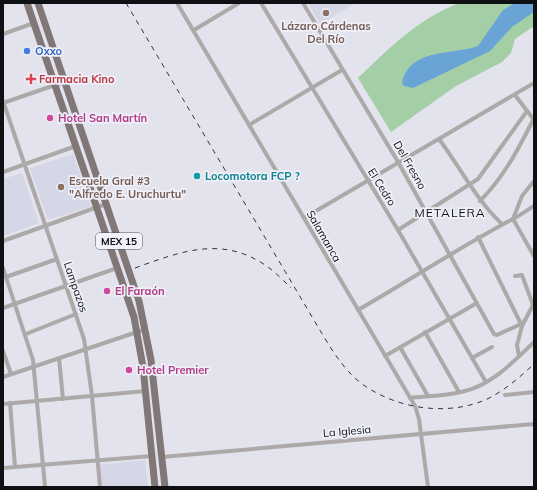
<svg xmlns="http://www.w3.org/2000/svg" width="537" height="490" font-family="Mulish,sans-serif">
	<rect width="100%" height="100%" fill="#e2e3ec"/>
	<g fill="#d5d7e7">
		<polygon points="308,3 356,3 320,24"/>
		<polygon points="73,154 91,206 48,220 30,168"/>
		<polygon points="22,173 39,223 3,236 3,179"/>
		<polygon points="145,460 148,487 102,487 100,465"/>
	</g>
	<path fill="#a4cea5" d="M459 3H534V26L515 39 511 53 502 62 456 86 391 132 358 78C392 46 415 21 459 3Z"/>
	<path fill="#6aa4d6" d="M515 3H534V12L512 27 490 51 413 88 404 86 402 83C410 47 455 55 478 46L503 10Z"/>
	<g fill="none" stroke-linecap="round" stroke-linejoin="round">
		<g stroke="#ada9a8" stroke-width="4">
			<polyline points="177,3 415,406 419,419 428,487"/>
			<polyline points="261,3 398,230 486,382"/>
			<polyline points="303,3 398,162 494,334 497,335 521,324"/>
			<polyline points="194,30 239,3"/>
			<polyline points="3,34 34,23"/>
			<polyline points="515,95 534,120"/>
			<polyline points="3,101 84,339 92,396 100,487"/>
			<polyline points="3,103 64,82"/>
			<polyline points="249,125 342,70"/>
			<path d="M439 139C460 167 476 200 502 224"/>
			<polyline points="3,172 76,146"/>
			<polyline points="534,181 522,196 513,219 534,256"/>
			<path d="M480 201C504 177 519 148 534 118"/>
			<polyline points="304,218 534,83"/>
			<polyline points="398,230 478,179 527,111"/>
			<polyline points="478,237 522,326 517,345 519,356"/>
			<polyline points="3,241 106,204"/>
			<polyline points="3,268 33,360 45,487"/>
			<polyline points="515,276 522,275 533,305"/>
			<polyline points="6,277 57,259"/>
			<polyline points="3,308 117,268"/>
			<path d="M358 310C410 280 460 247 513 219 521 215 527 210 534 206"/>
			<polyline points="522,326 534,303"/>
			<polyline points="425,332 459,392"/>
			<polyline points="26,334 76,314"/>
			<polyline points="400,347 428,396"/>
			<polyline points="3,351 11,374"/>
			<polyline points="385,356 477,303"/>
			<polyline points="59,358 63,399"/>
			<polyline points="472,358 492,347"/>
			<polyline points="3,377 146,329"/>
			<polyline points="505,395 534,392"/>
			<path d="M410 398C428 396 447 396 465 391 493 384 514 361 534 342"/>
			<polyline points="10,403 15,467"/>
			<polyline points="3,404 146,391"/>
			<polyline points="162,457 534,424"/>
			<polyline points="3,468 152,456"/>
		</g>
		<g stroke="#807776" stroke-width="7">
			<polyline points="27,3 134,317 143,367 155,487"/>
			<polyline points="38,3 139,301 151,360 165,487"/>
		</g>
		<g stroke="#323337" stroke-width="1" stroke-dasharray="5 5" stroke-linecap="butt">
			<path d="M126 3 321 332C333 352 346 373 365 386 399 409 447 416 485 400 503 392 520 377 534 364"/>
			<path d="M135 268C182 251 223 235 268 267 276 273 284 281 291 288"/>
		</g>
	</g>
	<g fill="#8d6e63" stroke="#eff0fa" stroke-width="1.5">
		<circle cx="326" cy="13" r="4"/>
		<circle cx="61" cy="187" r="4"/>
	</g>
	<circle fill="#3f7fe0" stroke="#eff0fa" stroke-width="1.5" cx="27" cy="51" r="4"/>
	<path fill="#e0444e" stroke="#eff0fa" stroke-width="1.5" d="M29 73h4v4h4v4h-4v4h-4v-4h-4v-4h4z"/>
	<g fill="#d1479c" stroke="#eff0fa" stroke-width="1.5">
		<circle cx="50" cy="118" r="4"/>
		<circle cx="107" cy="291" r="4"/>
		<circle cx="129" cy="370" r="4"/>
	</g>
	<circle fill="#0f9aa8" stroke="#eff0fa" stroke-width="1.5" cx="197" cy="176" r="4"/>
	<g text-anchor="middle" stroke-width="3.5" stroke-linejoin="round" paint-order="stroke">
		<rect fill="#eff0fa" stroke="#525358" stroke-width="1" x="96" y="233" width="46" height="16" rx="3"/>
		<g font-size="10" font-weight="bold" fill="#0f1013">
			<text x="119" y="245">MEX 15</text>
		</g>
		<g font-size="11" font-weight="bold" fill="#785e54" stroke="#eff0fa">
			<text x="326" y="30">Lázaro Cárdenas<tspan x="326" dy="13">Del Río</tspan></text>
			<text x="69" y="185" text-anchor="start">Escuela Gral #3<tspan x="69" dy="13">"Alfredo E. Uruchurtu"</tspan></text>
		</g>
		<g font-size="11" font-weight="bold" fill="#366cbe" stroke="#eff0fa" text-anchor="start">
			<text x="35" y="55">Oxxo</text>
		</g>
		<g font-size="11" font-weight="bold" fill="#be3a42" stroke="#eff0fa" text-anchor="start">
			<text x="39" y="83">Farmacia Kino</text>
		</g>
		<g font-size="11" font-weight="bold" fill="#b23c85" stroke="#eff0fa" text-anchor="start">
			<text x="58" y="122">Hotel San Martín</text>
			<text x="115" y="295">El Faraón</text>
			<text x="137" y="374">Hotel Premier</text>
		</g>
		<g font-size="11" fill="#0f1013" stroke="#eff0fa">
			<text transform="translate(410 165) rotate(60)" y="4">Del Fresno</text>
			<text transform="translate(382 187) rotate(58)" y="4">El Cedro</text>
			<text transform="translate(324 236) rotate(60)" y="4">Salamanca</text>
			<text transform="translate(76 287) rotate(71)" y="4">Lampazos</text>
			<text transform="translate(347 431) rotate(-5)" y="4">La Iglesia</text>
		</g>
		<g font-size="11" font-weight="bold" fill="#0d838f" stroke="#eff0fa" text-anchor="start">
			<text x="205" y="180">Locomotora FCP ?</text>
		</g>
		<g font-size="12" letter-spacing="1" fill="#0f1013" stroke="#eff0fa">
			<text x="450" y="217">METALERA</text>
		</g>
	</g>
	<rect width="537" height="490" fill="none" stroke="#0f1013" stroke-width="8"/>
</svg>
